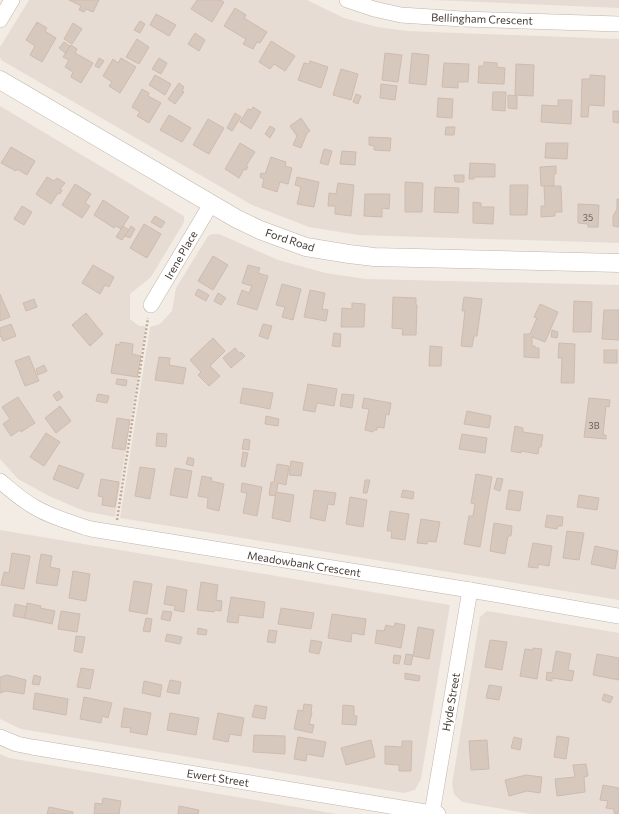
<svg xmlns="http://www.w3.org/2000/svg" width="619" height="814" font-family="Commissioner,sans-serif">
	<rect width="100%" height="100%" fill="#f3ece5"/>
	<g fill="#e7dcd3">
		<polygon points="29,0 307,0 344,18 377,27 407,31 619,39 619,243 358,235 309,227 252,205 1,60 0,57 0,47"/>
		<polygon points="432,0 619,0 619,8"/>
		<polygon points="0,106 184,216 184,222 151,277 130,294 130,319 139,326 146,326 115,517 84,511 49,496 18,479 0,459"/>
		<polygon points="212,234 219,234 278,260 326,273 366,279 619,285 619,600 120,518 150,327 160,324 172,311 176,288 208,236"/>
		<polygon points="0,530 450,605 421,779 415,790 404,793 21,729 0,719"/>
		<polygon points="487,611 619,633 619,814 531,814 462,802 454,794 452,784 480,617"/>
		<polygon points="0,754 9,758 337,814 0,814"/>
	</g>
	<g fill="#d7c8bd" stroke="#cfbbad">
		<polygon points="69,0 99,0 93,12 86,9 84,12 79,10 81,6"/>
		<polygon points="197,0 220,0 224,2 212,22 191,9"/>
		<polygon points="235,8 246,15 244,18 267,32 260,43 257,42 253,49 243,44 246,39 224,26"/>
		<polygon points="156,14 176,25 169,36 150,25"/>
		<polygon points="140,21 145,24 140,33 134,30"/>
		<polygon points="37,22 47,28 45,31 56,38 42,62 30,55 35,46 26,40"/>
		<polygon points="73,23 82,29 72,44 64,39"/>
		<polygon points="195,33 205,40 199,51 188,44"/>
		<polygon points="137,39 149,47 139,64 126,57"/>
		<polygon points="271,41 295,56 285,71 274,64 270,69 259,62"/>
		<polygon points="64,42 70,46 65,53 59,48"/>
		<polygon points="71,45 77,49 75,53 93,63 81,83 71,77 73,72 65,67 69,60 63,57"/>
		<polygon points="385,53 402,55 398,82 382,80"/>
		<polygon points="412,53 429,55 426,85 409,83"/>
		<polygon points="99,58 104,61 99,68 95,66"/>
		<polygon points="121,58 136,67 120,93 109,86 112,82 103,76 113,59 118,63"/>
		<polygon points="159,58 167,63 161,74 152,69"/>
		<polygon points="310,61 328,67 321,88 298,80 304,63 309,64"/>
		<polygon points="484,62 497,63 497,67 505,68 504,84 478,83 479,66 484,66"/>
		<polygon points="444,63 469,64 468,82 458,82 458,88 442,87"/>
		<polygon points="516,64 534,65 533,96 515,95"/>
		<polygon points="341,69 358,74 351,100 333,95"/>
		<polygon points="155,75 171,84 165,95 149,85"/>
		<polygon points="590,75 605,76 604,106 589,105 588,117 581,117 582,79 590,79"/>
		<polygon points="179,83 184,87 182,91 184,92 175,104 168,99"/>
		<polygon points="381,84 397,86 395,100 380,98"/>
		<polygon points="142,89 149,93 148,96 161,103 149,123 137,116 140,112 132,107"/>
		<polygon points="493,92 506,92 505,111 492,110"/>
		<polygon points="356,94 361,96 358,104 353,102"/>
		<polygon points="508,95 517,96 517,109 508,108"/>
		<polygon points="438,98 453,99 452,118 437,117"/>
		<polygon points="558,100 572,100 571,124 541,122 542,105 558,106"/>
		<polygon points="253,107 261,112 251,129 240,122 248,109 251,110"/>
		<polygon points="613,111 619,111 619,123 613,122"/>
		<polygon points="235,113 241,117 232,131 227,128"/>
		<polygon points="169,115 191,128 182,142 160,130"/>
		<polygon points="301,118 310,131 307,133 301,148 293,145 297,136 290,126"/>
		<polygon points="208,119 224,128 209,154 193,145"/>
		<polygon points="270,126 275,129 270,138 265,134"/>
		<polygon points="446,127 455,127 454,135 445,135"/>
		<polygon points="369,137 391,138 390,151 374,150 374,146 369,145"/>
		<polygon points="240,143 255,152 246,166 248,167 246,170 244,169 239,178 225,169"/>
		<polygon points="546,143 568,143 567,159 545,158"/>
		<polygon points="11,147 35,161 27,175 17,169 16,171 1,163"/>
		<polygon points="324,149 332,151 328,165 320,163"/>
		<polygon points="342,151 356,152 355,165 340,164"/>
		<polygon points="271,157 286,162 285,166 292,168 288,184 280,182 277,192 262,187 264,179 260,177 261,173 265,174"/>
		<polygon points="470,163 495,164 495,177 474,177 474,179 469,179"/>
		<polygon points="556,166 556,174 554,174 554,186 541,186 540,167"/>
		<polygon points="454,175 464,175 464,182 455,182"/>
		<polygon points="47,177 54,181 57,178 65,183 60,189 62,190 60,194 58,193 51,204 36,194"/>
		<polygon points="297,177 319,182 314,207 297,204 301,187 295,185"/>
		<polygon points="405,182 423,183 422,212 405,212"/>
		<polygon points="338,183 354,185 351,216 335,214 335,206 328,206 329,193 336,194"/>
		<polygon points="75,184 91,194 85,203 90,206 82,218 62,205"/>
		<polygon points="510,185 528,185 527,215 510,215"/>
		<polygon points="544,186 561,186 562,212 555,212 555,216 541,217 541,206 545,206"/>
		<polygon points="435,187 459,188 458,213 434,212"/>
		<polygon points="365,194 390,194 389,209 382,208 382,217 364,216"/>
		<polygon points="617,199 619,199 619,227 613,226 613,216 617,209"/>
		<polygon points="103,200 129,217 121,229 116,226 114,228 94,215"/>
		<polygon points="473,202 481,203 481,207 494,207 493,224 473,223"/>
		<polygon points="578,204 599,205 598,227 588,227 588,224 578,223"/>
		<polygon points="22,206 32,212 24,225 14,219"/>
		<polygon points="155,216 165,222 161,228 151,222"/>
		<polygon points="144,224 161,234 147,258 130,248"/>
		<polygon points="123,226 129,230 122,240 116,237"/>
		<polygon points="131,226 135,229 130,238 125,236"/>
		<polygon points="213,256 228,265 213,290 198,281"/>
		<polygon points="93,265 114,277 109,287 105,285 100,294 82,283"/>
		<polygon points="248,265 260,268 258,273 268,276 257,310 237,304 242,290 249,293 252,286 242,283"/>
		<polygon points="282,284 301,289 293,320 282,317 285,307 276,305"/>
		<polygon points="198,289 209,295 206,301 195,295"/>
		<polygon points="310,290 325,293 322,309 328,310 326,321 304,317"/>
		<polygon points="218,293 226,298 221,305 214,301"/>
		<polygon points="0,294 10,317 0,321"/>
		<polygon points="393,297 416,298 416,305 417,305 416,335 402,335 403,329 392,328"/>
		<polygon points="464,297 482,299 477,336 474,336 472,347 461,346 465,311 462,311"/>
		<polygon points="34,299 37,307 26,311 23,303"/>
		<polygon points="574,301 592,302 591,332 573,332"/>
		<polygon points="352,303 365,304 364,327 341,327 342,308 352,309"/>
		<polygon points="540,304 558,312 545,342 532,337 532,346 535,346 535,348 539,348 539,358 524,357 524,334 530,334 537,318 534,317"/>
		<polygon points="604,310 619,310 619,340 602,339"/>
		<polygon points="86,313 103,334 90,346 72,325"/>
		<polygon points="11,324 16,336 3,341 1,336 0,337 0,328"/>
		<polygon points="263,324 272,326 268,339 259,336"/>
		<polygon points="552,330 558,332 557,338 551,337"/>
		<polygon points="334,333 341,334 340,347 332,346"/>
		<polygon points="213,338 225,351 210,366 220,376 209,386 198,375 201,372 190,360"/>
		<polygon points="120,342 133,344 132,354 141,356 137,377 111,373 116,344 120,345"/>
		<polygon points="559,343 575,344 574,383 561,383 562,358 558,358"/>
		<polygon points="430,346 442,347 441,366 429,366"/>
		<polygon points="235,348 240,354 241,352 245,356 231,368 223,358"/>
		<rect x="604" y="350" width="13" height="13"/>
		<polygon points="29,356 39,381 25,386 15,361"/>
		<polygon points="159,357 170,358 169,365 186,368 183,384 155,380"/>
		<polygon points="44,365 47,371 38,375 36,369"/>
		<polygon points="117,379 127,380 126,386 116,384"/>
		<polygon points="308,384 337,389 334,406 317,403 315,412 303,410"/>
		<polygon points="243,388 273,393 270,409 240,403"/>
		<polygon points="59,391 63,397 57,401 53,395"/>
		<polygon points="98,394 109,396 107,403 96,401"/>
		<polygon points="342,394 354,395 352,408 340,406"/>
		<polygon points="18,397 35,423 21,432 20,430 11,436 3,424 10,419 2,407"/>
		<polygon points="364,398 391,403 389,415 386,414 384,428 377,427 377,430 374,430 373,432 365,430 369,409 362,408"/>
		<polygon points="589,398 610,400 609,407 606,406 603,435 606,435 606,439 584,437"/>
		<polygon points="60,406 71,421 56,433 45,418"/>
		<polygon points="467,411 491,416 489,428 464,424"/>
		<polygon points="266,416 279,419 278,426 265,424"/>
		<polygon points="117,418 130,420 125,450 112,448"/>
		<polygon points="515,426 523,428 523,432 543,435 541,447 539,447 538,454 521,451 521,453 511,451"/>
		<polygon points="46,433 60,442 44,466 30,457"/>
		<polygon points="157,433 167,434 166,447 156,446"/>
		<polygon points="462,434 487,438 485,453 459,449"/>
		<polygon points="244,439 250,440 249,450 242,449"/>
		<polygon points="243,452 248,453 245,467 241,466"/>
		<polygon points="188,457 194,459 193,466 186,464"/>
		<polygon points="291,461 303,463 301,476 289,475"/>
		<polygon points="277,464 289,466 286,485 278,483 276,496 269,495 271,482 274,482"/>
		<polygon points="59,465 84,474 78,489 53,479"/>
		<polygon points="140,467 155,469 150,499 135,496"/>
		<polygon points="175,468 192,471 187,498 170,495"/>
		<polygon points="476,474 492,477 480,547 464,544 469,516 473,516 475,504 471,503"/>
		<polygon points="202,476 212,478 211,481 224,484 219,511 207,508 208,498 198,496"/>
		<polygon points="497,478 503,479 500,491 494,489"/>
		<polygon points="101,479 119,482 115,507 102,505 103,497 98,496"/>
		<polygon points="365,480 370,480 367,493 363,493"/>
		<polygon points="242,483 262,487 257,516 243,513 247,493 241,492"/>
		<polygon points="314,490 336,493 334,505 328,504 325,521 310,518"/>
		<polygon points="403,490 414,492 413,499 401,497"/>
		<polygon points="509,490 523,492 520,511 506,509"/>
		<polygon points="276,492 294,495 290,522 272,518"/>
		<polygon points="579,495 599,498 597,510 577,507"/>
		<polygon points="350,497 367,500 363,527 346,524"/>
		<polygon points="390,511 409,514 405,540 391,538 392,531 387,531"/>
		<polygon points="547,515 563,517 562,526 558,526 557,529 545,527"/>
		<polygon points="421,519 440,522 436,542 428,541 427,544 417,543"/>
		<polygon points="494,523 512,526 511,536 508,536 505,554 490,551"/>
		<polygon points="567,531 584,533 579,560 563,558"/>
		<polygon points="533,543 552,546 549,566 538,564 538,568 528,567"/>
		<polygon points="595,546 618,551 615,569 591,564"/>
		<polygon points="12,553 30,556 24,589 1,585 4,572 9,573"/>
		<polygon points="41,554 52,556 50,567 60,569 57,586 36,583"/>
		<polygon points="73,571 90,574 86,601 69,598"/>
		<polygon points="134,581 152,584 147,614 129,611"/>
		<polygon points="201,582 218,585 216,600 222,601 221,611 215,610 214,612 197,610"/>
		<polygon points="167,586 187,590 184,612 174,610 175,606 164,604"/>
		<polygon points="231,597 265,602 263,618 239,615 238,623 227,622"/>
		<polygon points="27,603 41,606 40,608 55,611 52,624 24,618"/>
		<polygon points="15,604 27,607 24,618 13,616"/>
		<polygon points="281,608 314,613 311,629 278,624"/>
		<polygon points="61,611 80,614 77,632 58,629"/>
		<polygon points="163,611 172,612 170,621 161,619"/>
		<polygon points="332,614 366,619 364,635 352,633 351,642 328,638"/>
		<polygon points="146,618 152,619 150,632 143,631"/>
		<polygon points="395,623 405,625 401,648 375,643 377,630 384,631 386,625 394,627"/>
		<polygon points="418,627 434,630 429,659 413,656"/>
		<polygon points="198,628 207,630 206,635 197,634"/>
		<polygon points="269,630 277,631 275,643 267,642"/>
		<polygon points="167,634 182,637 180,644 165,641"/>
		<polygon points="76,636 85,637 82,653 74,651"/>
		<polygon points="311,640 322,642 319,654 309,652"/>
		<polygon points="490,640 507,642 502,670 485,667"/>
		<polygon points="533,648 542,649 537,679 520,676 525,649 533,650"/>
		<polygon points="556,651 571,654 568,670 574,671 572,681 552,678 552,681 546,680 547,672 552,673"/>
		<polygon points="406,654 413,655 411,665 404,664"/>
		<polygon points="597,654 619,658 619,680 593,675"/>
		<polygon points="394,655 401,656 399,664 393,663"/>
		<polygon points="81,668 94,670 90,689 77,687"/>
		<polygon points="405,673 420,676 419,681 405,679"/>
		<polygon points="7,675 26,680 24,694 6,691 0,693 0,677"/>
		<polygon points="34,675 41,677 39,685 32,684"/>
		<polygon points="170,680 181,682 179,694 167,692"/>
		<polygon points="144,681 162,685 160,697 142,693"/>
		<polygon points="489,685 502,687 499,700 486,698"/>
		<polygon points="35,693 68,699 66,715 33,709"/>
		<polygon points="604,694 613,697 610,703 602,700"/>
		<polygon points="84,697 112,703 108,718 102,716 101,723 80,719"/>
		<polygon points="304,704 312,705 311,713 312,713 309,724 314,725 312,733 294,729 298,710 303,711"/>
		<polygon points="255,705 267,707 265,719 252,717"/>
		<polygon points="343,705 354,706 354,716 357,716 356,725 342,724"/>
		<polygon points="124,708 151,713 147,735 130,732 131,728 121,727"/>
		<polygon points="170,713 199,718 196,735 167,730"/>
		<polygon points="218,713 244,718 241,736 230,734 228,742 213,739"/>
		<polygon points="254,735 285,736 285,754 253,752"/>
		<polygon points="557,736 569,738 566,759 554,757"/>
		<polygon points="298,737 326,742 323,757 307,754 306,761 294,759"/>
		<polygon points="514,737 522,739 520,750 511,748"/>
		<polygon points="371,740 375,757 346,765 341,748"/>
		<polygon points="487,740 489,769 471,770 469,741"/>
		<polygon points="402,741 412,741 411,771 399,771 399,765 385,764 385,746 402,747"/>
		<polygon points="586,764 588,776 584,777 585,792 557,796 555,779 575,777 573,765"/>
		<polygon points="526,775 542,777 540,793 527,791 509,796 505,780"/>
		<polygon points="603,785 619,788 619,814 614,813 614,809 606,808 608,801 600,800"/>
		<polygon points="103,798 121,801 119,814 94,814 95,803 102,804"/>
		<polygon points="179,806 199,810 198,814 178,814"/>
		<polygon points="49,807 73,812 73,814 47,814"/>
	</g>
	<g fill="none" stroke-linecap="round" stroke-linejoin="round">
		<g stroke="#c1b4aa" stroke-width="16">
			<g id="minor">
				<polyline points="347,0 374,9 401,15 462,19 619,24"/>
				<polyline points="0,20 12,0"/>
				<polyline points="151,305 211,204"/>
				<path d="M0 481C12 491 24 502 38 509 54 518 73 523 91 529L470 590 619 616"/>
				<polyline points="0,737 17,744 32,747 438,814"/>
				<polyline points="432,813 470,590"/>
			</g>
		</g>
		<g stroke="#c1b4aa" stroke-width="19">
			<polyline id="tertiary" points="0,80 237,219 260,230 306,247 349,254 374,257 619,263"/>
		</g>
		<polyline stroke="#c0aa98" stroke-width="2.5" stroke-dasharray="2 2" stroke-linecap="butt" points="117,520 148,318"/>
		<use href="#minor" stroke="#fff" stroke-width="15"/>
		<use href="#tertiary" stroke="#fff" stroke-width="18"/>
	</g>
	<g text-anchor="middle" stroke-width="4" stroke-linejoin="round" paint-order="stroke">
		<g font-size="9" fill="#6a5e56">
			<text x="588" y="221">35</text>
			<text x="594" y="429">3B</text>
		</g>
		<g font-size="11" fill="#453b34" stroke="#fff">
			<text transform="translate(482 19) rotate(2)" y="4">Bellingham Crescent</text>
			<text transform="translate(290 240) rotate(18)" y="4">Ford Road</text>
			<text transform="translate(181 255) rotate(-60)" y="4">Irene Place</text>
			<text transform="translate(304 564) rotate(9)" y="4">Meadowbank Crescent</text>
			<text transform="translate(451 702) rotate(-80)" y="4">Hyde Street</text>
			<text transform="translate(218 778) rotate(9)" y="4">Ewert Street</text>
		</g>
	</g>
</svg>
